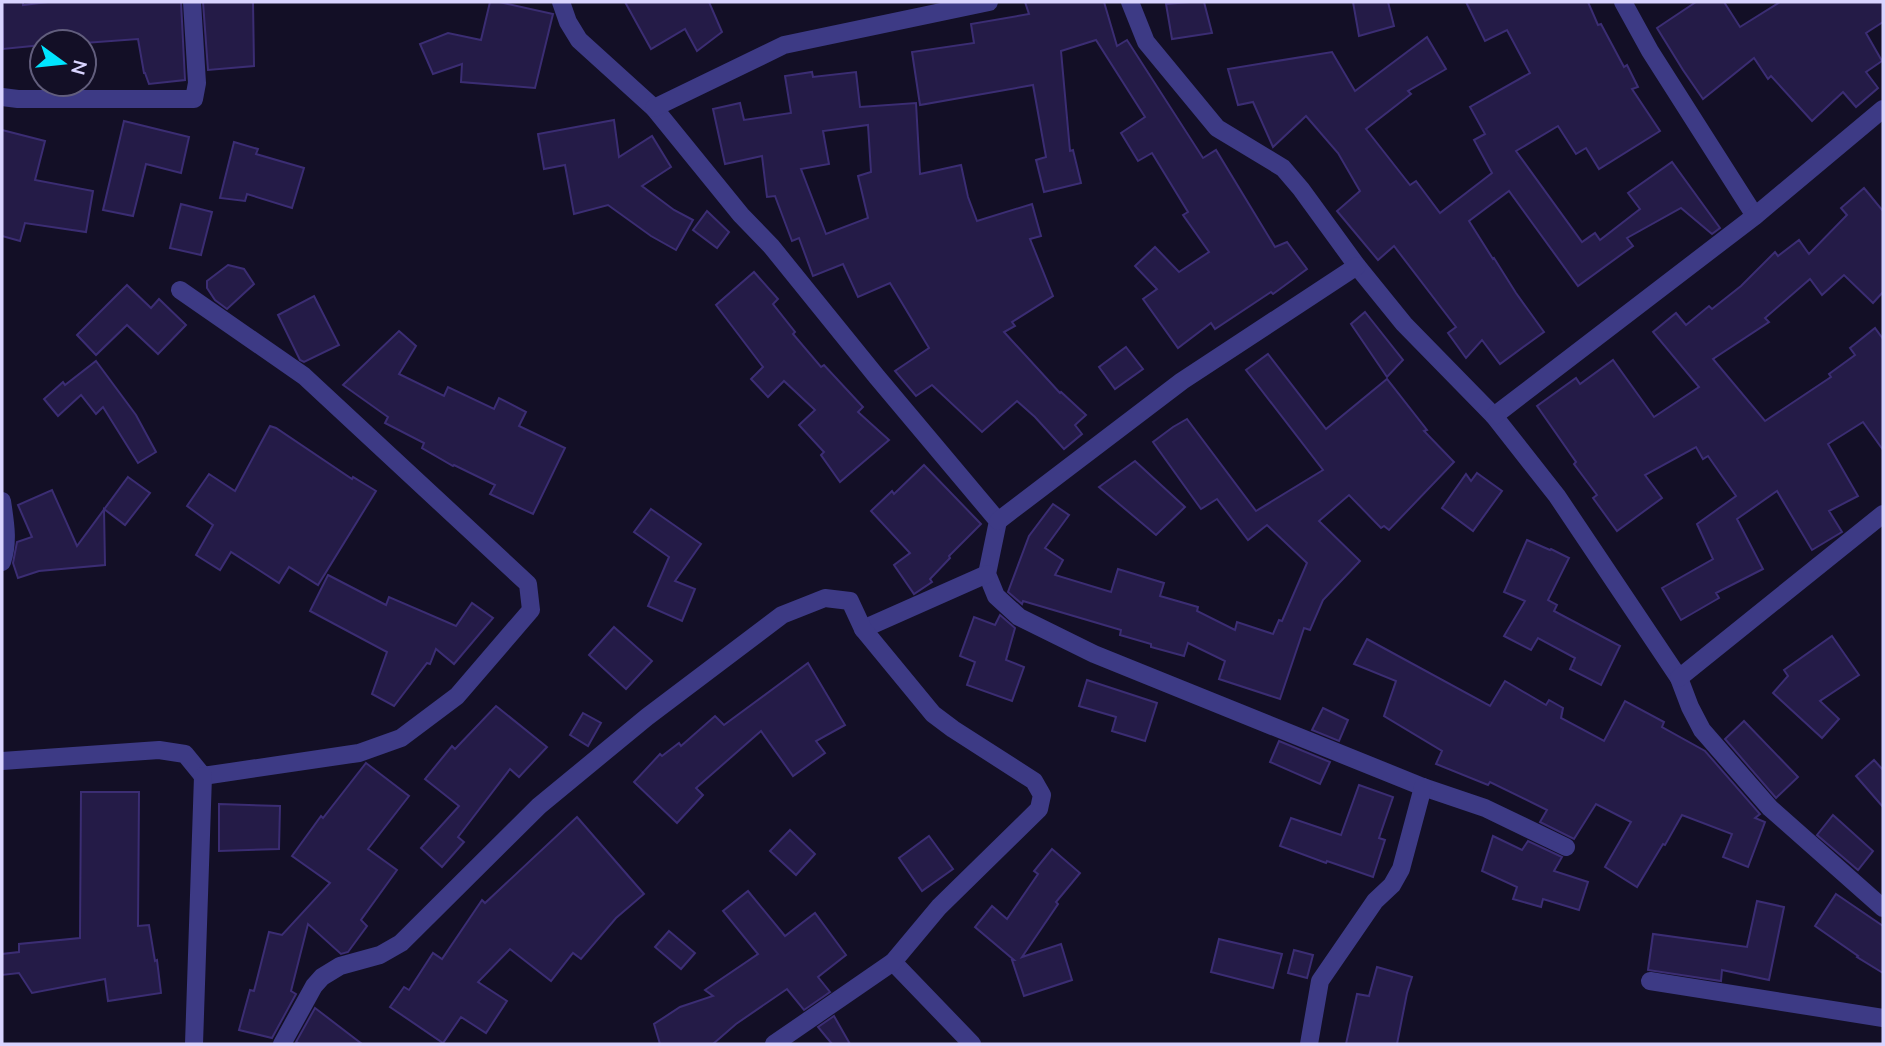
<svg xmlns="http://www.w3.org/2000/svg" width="1885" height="1046" font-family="Mulish,sans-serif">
	<rect width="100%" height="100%" fill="#130f26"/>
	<g fill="#241b47" stroke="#3b2d73" stroke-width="2" fill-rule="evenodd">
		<polygon points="2,2 23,2 23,5 48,2 181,2 185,80 149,84 145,73 144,73 138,39 84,43 42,42 42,45 3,49"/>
		<polygon points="203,2 253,2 254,66 208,70"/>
		<polygon points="490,2 499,2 553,14 535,88 461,82 462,64 433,74 420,44 448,33 481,40"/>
		<polygon points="625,2 709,2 722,32 697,51 685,29 651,49"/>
		<polygon points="1025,2 1104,2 1117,46 1127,40 1203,158 1216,150 1275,247 1287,242 1307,269 1273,294 1271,292 1215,329 1211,323 1178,348 1143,299 1157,289 1135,266 1155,247 1179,272 1209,252 1183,215 1188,212 1152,153 1138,161 1121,133 1145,117 1096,40 1061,51 1070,151 1073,150 1081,183 1044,192 1036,160 1046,157 1033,85 920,105 912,52 974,43 971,24 1029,14"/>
		<polygon points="1190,2 1204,2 1212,33 1172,39 1166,4"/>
		<polygon points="1353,2 1388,2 1394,26 1359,36"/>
		<polygon points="1466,2 1588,2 1598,25 1601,24 1624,67 1627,65 1638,87 1632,89 1660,131 1599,169 1586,148 1576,154 1558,126 1516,151 1582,242 1595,233 1600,240 1640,209 1628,193 1672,162 1720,228 1712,234 1681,208 1627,238 1633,246 1578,286 1509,191 1469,221 1493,259 1494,258 1516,293 1544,332 1500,364 1482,340 1466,358 1448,333 1456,327 1394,246 1378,260 1337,211 1360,191 1338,153 1306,116 1273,147 1253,102 1238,105 1228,69 1332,52 1355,91 1427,37 1446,69 1408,91 1411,94 1366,129 1410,185 1416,181 1440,213 1492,173 1474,140 1485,134 1470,107 1530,73 1507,30 1485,41"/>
		<polygon points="1696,2 1724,2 1740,27 1780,2 1883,2 1883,22 1866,33 1882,61 1866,72 1878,88 1856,107 1843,92 1812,121 1771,76 1768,79 1754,58 1703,99 1683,70 1657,28"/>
		<path d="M812 72 813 77 856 72 860 107 916 103 920 174 961 165 968 197 977 221 1032 204 1041 236 1030 239 1053 296 1012 322 1015 326 1004 332 1060 393 1061 392 1086 415 1075 425 1082 434 1064 449 1035 417 1017 401 982 432 932 385 916 396 895 371 929 348 890 283 858 297 843 264 813 276 799 238 792 241 775 196 767 197 762 156 725 164 713 109 740 103 744 120 791 113 785 76ZM868 125 871 172 858 176 868 218 826 234 801 169 829 164 823 131Z"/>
		<polygon points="614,120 619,157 652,136 671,167 642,186 674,210 693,220 676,250 651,236 608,205 574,214 565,165 544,169 538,134"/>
		<polygon points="124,121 189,137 181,173 146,164 133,216 103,210"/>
		<polygon points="2,130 45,141 35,180 93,191 86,232 25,223 20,241 2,236"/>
		<polygon points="234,142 258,149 256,154 304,168 292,208 247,194 245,201 220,198"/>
		<polygon points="1864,188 1883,211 1883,292 1873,303 1844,275 1822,295 1810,279 1765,318 1769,322 1713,359 1765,421 1831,377 1829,374 1855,355 1850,348 1875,328 1883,339 1883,450 1863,422 1828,444 1858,496 1829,511 1842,532 1812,550 1777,491 1737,519 1763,569 1716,593 1719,598 1681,620 1662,588 1713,559 1697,524 1736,496 1708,456 1703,459 1696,447 1645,475 1662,498 1617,531 1593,498 1597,495 1574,464 1576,462 1537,406 1576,378 1580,384 1613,360 1654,417 1699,387 1653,332 1676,313 1686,325 1709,306 1712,309 1741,286 1775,252 1778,256 1799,240 1809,254 1847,215 1841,208"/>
		<polygon points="181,204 212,212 201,255 170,248"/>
		<polygon points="707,211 729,232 717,248 693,230"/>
		<polygon points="228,265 244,269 254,284 227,309 215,300 207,288 207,281"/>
		<polygon points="754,272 778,299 773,304 795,332 793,334 821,367 824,365 863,407 858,412 889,440 840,482 821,455 824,452 799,425 815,410 784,381 768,397 751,379 763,367 716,305"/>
		<polygon points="127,285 151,308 159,299 186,325 158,354 127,325 96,355 77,335"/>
		<polygon points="314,296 339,345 304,362 300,360 278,315"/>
		<polygon points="1365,312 1403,360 1387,377 1351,324"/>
		<polygon points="399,331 416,346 399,374 444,396 448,387 494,409 499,398 526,412 519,426 565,448 533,514 490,494 495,485 454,465 453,466 422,448 424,443 385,423 388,417 343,385"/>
		<polygon points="1126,347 1143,369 1115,389 1099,367"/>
		<polygon points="1268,354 1326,429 1387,379 1427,430 1424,431 1454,462 1389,530 1384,526 1381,528 1349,495 1319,521 1360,561 1323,600 1310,630 1304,628 1280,699 1219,679 1225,661 1188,643 1184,656 1151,647 1151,644 1120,635 1121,630 1023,601 1022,604 1008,592 1029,536 1053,504 1069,515 1045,548 1063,560 1055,575 1111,592 1118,569 1164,583 1160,596 1198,607 1197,611 1235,630 1237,622 1273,634 1279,620 1282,621 1307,563 1267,525 1248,540 1217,499 1201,509 1153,442 1173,427 1187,419 1256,511 1323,470 1246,370"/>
		<polygon points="96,361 136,415 156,452 138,463 103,407 96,414 81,395 58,416 44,399 63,382 65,385"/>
		<polygon points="270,426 276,428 352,479 353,477 376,491 318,585 289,567 279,583 231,552 220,570 196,555 213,525 187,506 209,474 235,491"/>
		<polygon points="1135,461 1185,507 1156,535 1099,487"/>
		<polygon points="924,465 981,524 949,556 950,558 930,579 932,582 914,594 894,565 910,553 871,511 892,491 894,494"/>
		<polygon points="1477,473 1502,491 1473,531 1442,508 1466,474 1471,481"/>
		<polygon points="128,477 150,493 125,525 104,509 105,565 39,571 18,578 13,563 17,542 32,537 18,505 52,490 77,546"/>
		<polygon points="651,509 701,544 675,581 695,589 682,621 648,606 669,557 634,532"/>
		<polygon points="1527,540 1550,550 1551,549 1569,558 1548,600 1557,605 1554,611 1620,646 1601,685 1570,669 1575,658 1538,638 1531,650 1504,636 1525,601 1504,592"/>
		<polygon points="328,575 386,605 389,597 456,626 472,603 493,618 454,664 436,649 430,664 427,663 394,706 372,694 387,652 310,611"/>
		<polygon points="1000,615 1015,628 1006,660 1024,667 1012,701 967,685 975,662 960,656 974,617 995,625"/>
		<polygon points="614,627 652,661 626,689 589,655"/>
		<polygon points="1832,636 1859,675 1820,701 1839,719 1822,738 1773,693 1788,676 1784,670"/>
		<polygon points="1367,639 1490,706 1505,681 1546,705 1549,700 1563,708 1561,718 1604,741 1625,701 1664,722 1662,727 1705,751 1760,814 1755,818 1765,822 1748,867 1723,857 1732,834 1682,815 1665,845 1663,844 1637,887 1605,867 1631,822 1596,804 1574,839 1540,822 1547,810 1490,782 1488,785 1436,764 1442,751 1384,716 1396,681 1354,664"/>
		<polygon points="808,663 845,725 816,741 825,753 793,776 761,731 696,788 703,795 677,823 634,782 660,754 662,756 679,743 681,746 715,716 724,725"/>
		<polygon points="1087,680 1157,703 1145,741 1112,731 1116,717 1079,706"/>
		<polygon points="496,706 547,747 519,777 510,769 458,837 464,842 442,867 421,848 459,806 425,779 452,746 455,749"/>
		<polygon points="1323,708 1348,720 1339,741 1312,730"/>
		<polygon points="583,713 601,723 588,746 570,735"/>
		<polygon points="1744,721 1798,777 1776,798 1725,739"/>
		<polygon points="1279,741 1330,762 1320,784 1270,762"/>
		<polygon points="1874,760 1883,770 1883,807 1856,776"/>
		<polygon points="366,763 409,796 368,849 397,870 361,920 367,926 348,952 341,954 308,924 291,991 296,994 272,1038 239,1030 250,990 254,991 269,932 282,935 330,883 292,856 321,816 323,818"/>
		<polygon points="1359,785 1393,797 1379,838 1385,840 1373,877 1327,861 1326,863 1280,846 1291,818 1341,835"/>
		<polygon points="81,792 139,792 138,926 149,925 155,961 157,960 161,993 108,1001 105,979 32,993 19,973 2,975 2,954 19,952 19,944 80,938"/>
		<polygon points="219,804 280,806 279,849 219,851"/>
		<polygon points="1833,815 1873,851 1858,870 1817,835"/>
		<polygon points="577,817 644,894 616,918 581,959 573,953 551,981 510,949 478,982 507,1001 486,1033 461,1017 443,1043 390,1007 404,987 409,990 433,953 442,959 482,900 485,903"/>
		<polygon points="790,830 815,854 796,875 770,851"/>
		<polygon points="929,836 953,869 922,891 899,858"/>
		<polygon points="1493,836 1522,850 1528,841 1562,857 1554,871 1588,882 1579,910 1543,899 1541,907 1513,899 1517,887 1482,871"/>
		<polygon points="1052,849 1080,873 1056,902 1058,904 1022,957 1061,944 1072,980 1024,996 1012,960 1014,960 975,927 992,906 1007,919 1038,874 1034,871"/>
		<polygon points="748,891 785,936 815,913 846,955 818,977 830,992 804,1010 787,989 736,1024 713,1044 660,1044 654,1024 680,1007 713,996 705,990 758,954 723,911"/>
		<polygon points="1836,894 1883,926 1883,973 1857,957 1858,956 1815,926"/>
		<polygon points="1757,901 1784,907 1769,980 1722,970 1721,981 1648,970 1653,934 1747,947"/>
		<polygon points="669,931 695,953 681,969 655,947"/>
		<polygon points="1219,939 1282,954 1273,988 1211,972"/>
		<polygon points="1294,950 1313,955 1307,978 1288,973"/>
		<polygon points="1377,967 1412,977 1407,993 1397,1044 1346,1044 1357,994 1369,996"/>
		<polygon points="315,1008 362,1044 300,1044 296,1042"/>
		<polygon points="834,1016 850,1044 832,1044 818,1027"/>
	</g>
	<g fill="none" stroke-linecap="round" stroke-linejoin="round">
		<g stroke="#3d3a85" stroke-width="18">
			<polyline points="561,2 568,22 579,40 654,108 741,215 771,246 877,377 998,521 987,574 996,596 1019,617 1094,654 1423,787 1485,808 1566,847"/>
			<polyline points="1130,2 1146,42 1217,128 1283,168 1301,189 1357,266 1404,324 1494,416 1557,496 1679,678 1690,707 1702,730 1770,808 1883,908"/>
			<polyline points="1623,2 1650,51 1755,216"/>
			<polyline points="2,97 18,99 194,99 197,83 192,2"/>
			<polyline points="654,108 784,45 989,2"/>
			<polyline points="1494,416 1755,216 1883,109"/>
			<path d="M2 501C5 522 9 541 2 562"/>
			<polyline points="998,521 1182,381 1357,266"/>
			<polyline points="863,629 987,574"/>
			<polyline points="1679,678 1883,514"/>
			<polyline points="2,761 159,750 185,754 203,776 359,753 401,738 457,696 531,610 528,584 304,376 180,290"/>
			<polyline points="893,962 972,1044"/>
			<polyline points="1650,981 1883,1018"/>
			<polyline points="194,1044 203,776"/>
			<polyline points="282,1044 314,986 322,977 340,966 380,955 401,943 539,806 647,717 782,615 825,598 850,601 863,629 933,714 953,729 1034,781 1042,795 1039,809 939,907 893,962 774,1044"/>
			<polyline points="1309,1044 1320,981 1375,901 1392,885 1401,869 1423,787"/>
		</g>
	</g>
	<rect width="1885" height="1046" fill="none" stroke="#d9d4ff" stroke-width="7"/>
	<g transform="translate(63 63) rotate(105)"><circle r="33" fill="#130f26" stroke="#625e7d" stroke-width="2"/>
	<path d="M0-5L12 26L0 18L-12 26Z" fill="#00e5ff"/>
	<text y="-10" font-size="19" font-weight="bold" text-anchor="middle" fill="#d9d4ff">N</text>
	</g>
</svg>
